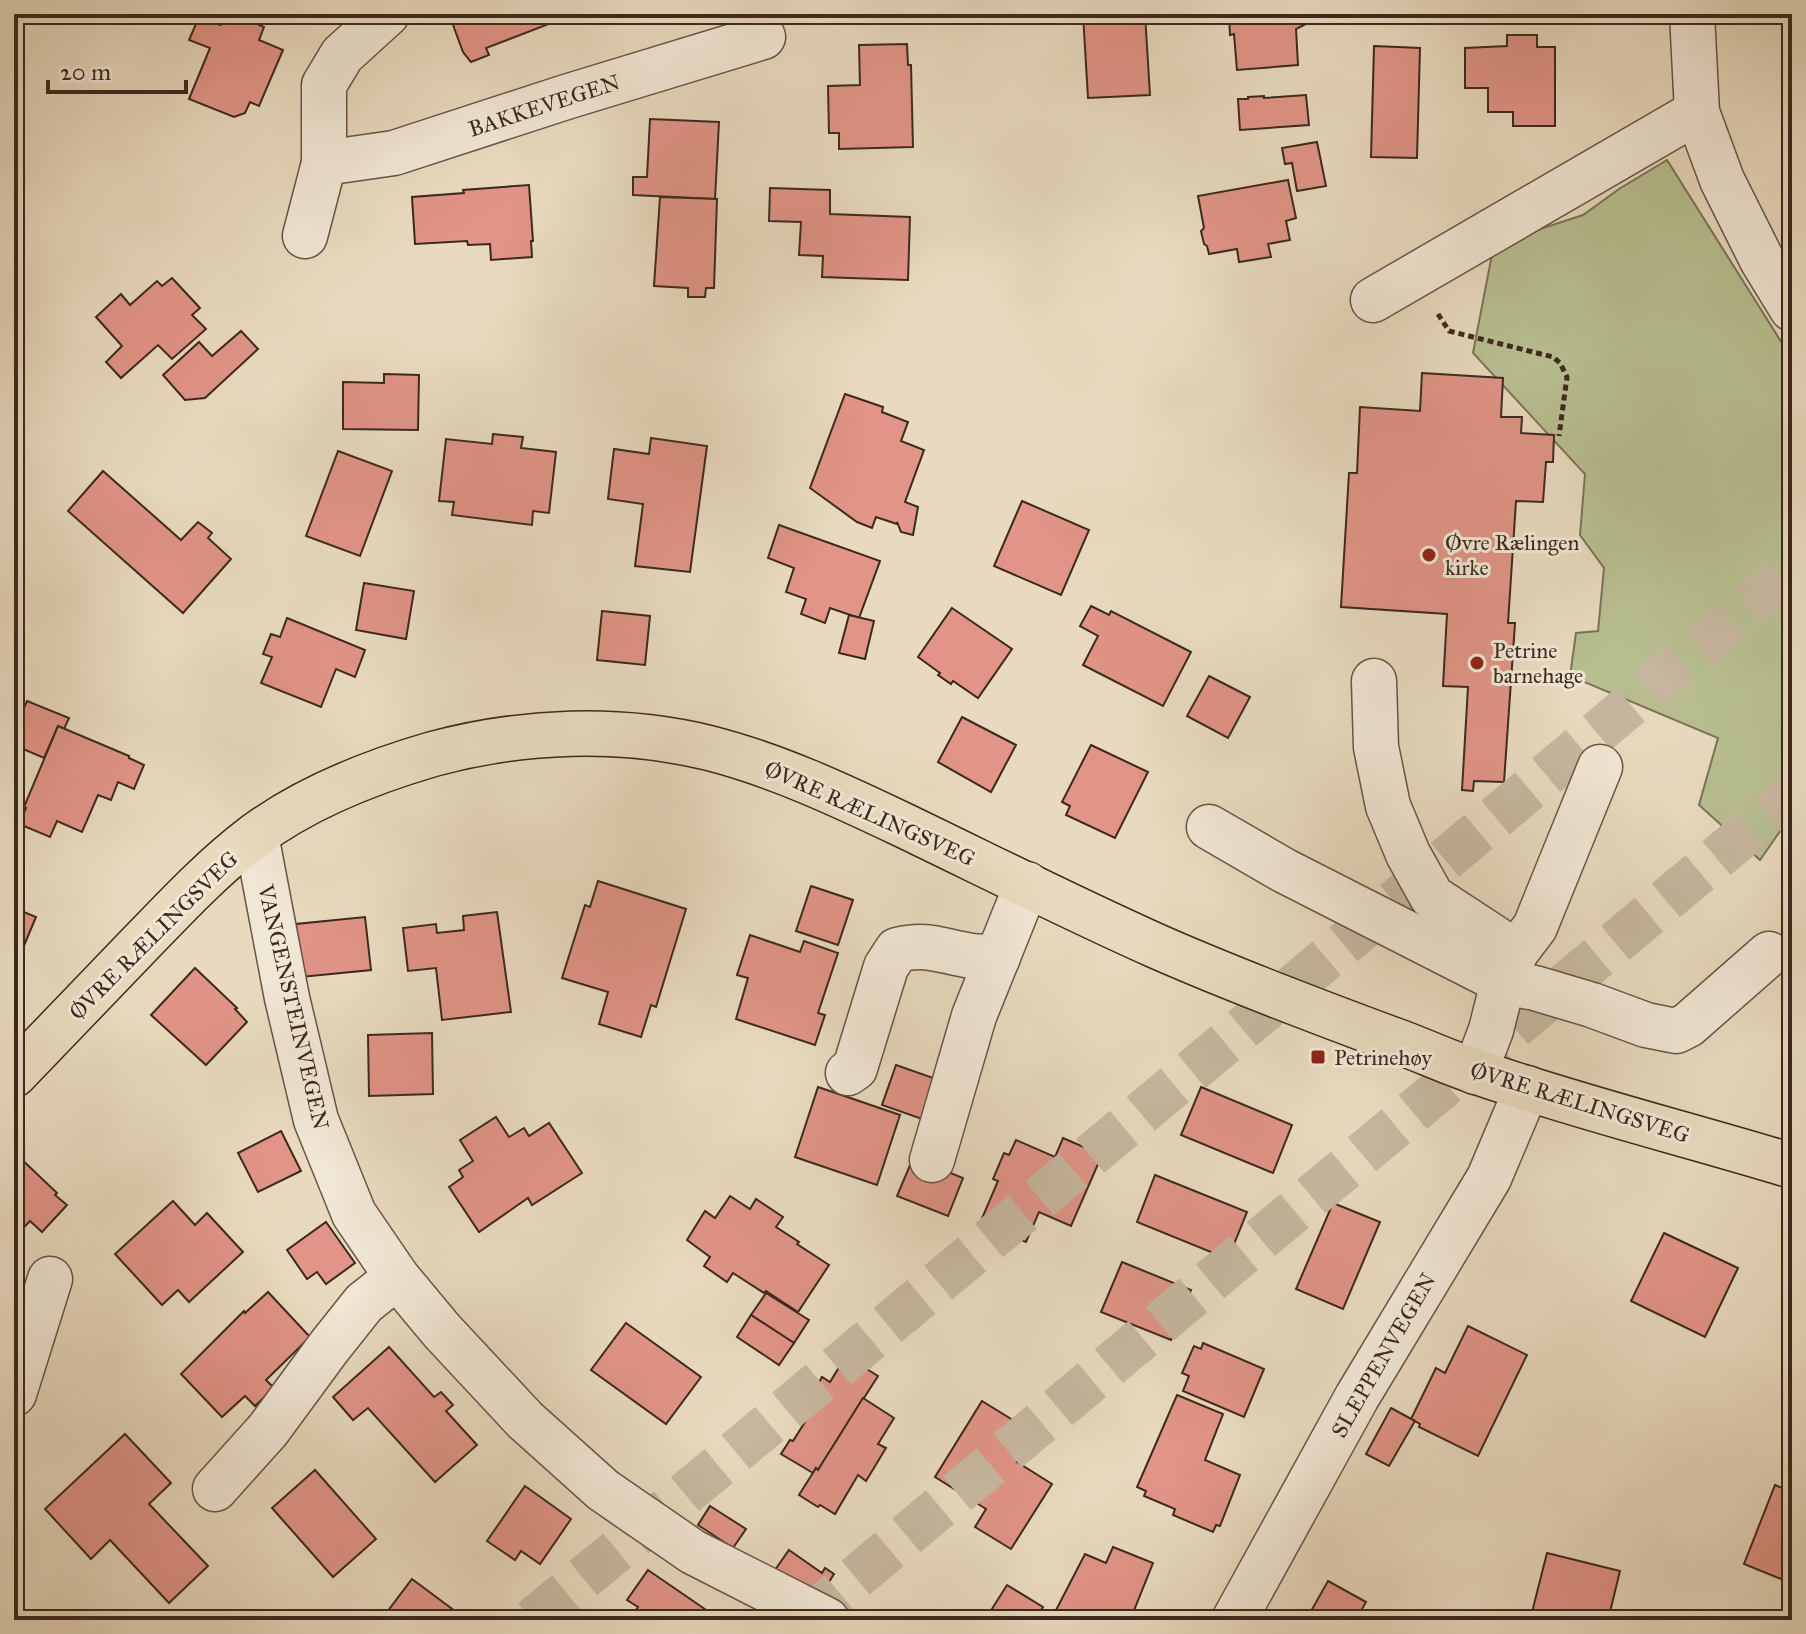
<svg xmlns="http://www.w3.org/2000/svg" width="1806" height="1634" font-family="'IM FELL Great Primer',serif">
	<rect width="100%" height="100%" fill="#e9dabf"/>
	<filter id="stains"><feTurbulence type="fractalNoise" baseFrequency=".0025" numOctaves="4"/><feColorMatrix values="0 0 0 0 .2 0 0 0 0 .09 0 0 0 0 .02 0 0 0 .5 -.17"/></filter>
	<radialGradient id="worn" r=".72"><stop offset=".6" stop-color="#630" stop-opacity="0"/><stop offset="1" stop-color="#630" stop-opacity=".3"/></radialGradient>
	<polygon fill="#b8bf91" stroke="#7a7458" stroke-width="2" points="1667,160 1792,359 1792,814 1760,860 1699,805 1718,738 1570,676 1576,633 1598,631 1604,568 1580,535 1585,474 1473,353 1494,244 1583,215 1619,189"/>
	<g fill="#e19487" stroke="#3c291e" stroke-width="2">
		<polygon points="224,14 234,14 264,27 259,40 283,50 259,106 250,102 245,113 234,117 189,99 210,48 189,40 199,17 220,25"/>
		<polygon points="449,14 551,14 554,22 486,48 489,55 471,62 463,52"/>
		<polygon points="1083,14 1145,14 1150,95 1088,98"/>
		<polygon points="1229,14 1305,14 1306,24 1296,29 1298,65 1237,70 1234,34 1230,35"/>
		<polygon points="1507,35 1537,35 1537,47 1555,47 1555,126 1513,126 1513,112 1488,112 1488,88 1465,88 1465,48 1507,46"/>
		<polygon points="907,44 908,65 911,65 913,147 839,149 839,133 829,133 828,86 860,85 859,45"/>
		<polygon points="1374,46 1420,48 1417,158 1371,157"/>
		<polygon points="1306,95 1309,125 1240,130 1238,99 1248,99 1248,97 1264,96 1264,98"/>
		<polygon points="650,119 719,122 715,199 633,195 633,177 647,177"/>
		<polygon points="1317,142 1326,186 1297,191 1292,163 1285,164 1282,148"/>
		<polygon points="1288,180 1296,218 1286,221 1290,240 1268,244 1271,257 1239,262 1237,249 1209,254 1207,246 1204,244 1201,231 1204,228 1198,196"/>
		<polygon points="529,185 533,241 531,241 532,257 491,260 490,244 468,245 467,241 415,244 412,197 464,193 463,190"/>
		<polygon points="770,188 830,190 830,214 910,217 908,280 822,277 823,256 799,255 801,222 769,221"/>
		<polygon points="660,197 717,199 714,288 706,288 705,297 688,297 688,288 654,286"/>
		<polygon points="172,278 200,308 192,315 206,329 172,359 158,345 121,378 106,362 122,346 96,317 121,294 130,305 157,281 162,286"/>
		<polygon points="241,331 258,349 205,398 185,400 163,375 199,342 212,356"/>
		<polygon points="1422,373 1503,378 1501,417 1522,417 1521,433 1554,435 1553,462 1546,462 1543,502 1516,501 1508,623 1515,623 1504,782 1474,781 1473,791 1462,790 1468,687 1443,686 1447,614 1341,607 1349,473 1357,473 1360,407 1420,411"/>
		<polygon points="384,374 419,375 418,430 343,429 343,382 384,383"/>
		<polygon points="845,394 883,407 882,412 908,422 901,441 924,450 905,502 918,507 913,535 901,532 897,522 897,524 876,517 872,528 857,522 810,488"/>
		<polygon points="493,434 523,437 521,448 556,452 549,513 533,511 532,525 452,515 454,502 439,501 446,439 492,444"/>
		<polygon points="651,438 707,446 690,572 635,566 643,504 608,499 614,449 649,454"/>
		<polygon points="338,451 392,471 360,556 306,536"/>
		<polygon points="103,471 181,540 198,522 212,533 208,538 231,559 183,613 68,511"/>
		<polygon points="1022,501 1089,530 1061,595 994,566"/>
		<polygon points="779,525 880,561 859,618 830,608 825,623 801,614 806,599 786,592 794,568 768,558"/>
		<polygon points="364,583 414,591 406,639 356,630"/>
		<polygon points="1091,606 1109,615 1111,611 1191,652 1163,706 1083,665 1098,636 1080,626"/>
		<polygon points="952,608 1012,649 978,698 953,681 951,684 938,675 940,673 918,657"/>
		<polygon points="602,611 650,616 645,665 597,660"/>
		<polygon points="849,615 874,621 865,659 839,653"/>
		<polygon points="287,618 365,650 355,677 336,669 321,707 261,683 272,657 263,654 271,634 280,637"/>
		<polygon points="1209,676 1250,697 1228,738 1187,716"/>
		<polygon points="27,701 69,718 64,729 58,726 44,758 14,745 14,731"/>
		<polygon points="962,717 1016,745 991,792 938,762"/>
		<polygon points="58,726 129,756 129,758 144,765 134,789 118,782 111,800 98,795 82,832 57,821 50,837 19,824 26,808 24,807"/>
		<polygon points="1091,745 1148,772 1115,838 1066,815 1070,806 1062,802"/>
		<polygon points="598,881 686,909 656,1007 651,1005 641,1037 599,1024 608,992 562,978 585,905 590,907"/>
		<polygon points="811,886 853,900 838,945 796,931"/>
		<polygon points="14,908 36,917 23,948 14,945"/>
		<polygon points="497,912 511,1012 442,1020 436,968 408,971 403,928 436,924 437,933 464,930 463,916"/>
		<polygon points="365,917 371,970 301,977 296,924"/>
		<polygon points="750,935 800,952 804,941 838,953 818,1013 825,1015 815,1045 736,1019 748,978 737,975"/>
		<polygon points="195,968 237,1008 235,1009 247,1022 206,1065 151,1015"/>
		<polygon points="432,1033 433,1094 369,1096 368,1035"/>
		<polygon points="896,1065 939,1080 925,1120 882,1105"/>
		<polygon points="818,1087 900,1115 877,1185 795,1157"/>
		<polygon points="1201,1087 1292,1125 1273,1173 1181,1135"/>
		<polygon points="496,1117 509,1137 524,1128 529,1136 549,1123 582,1173 532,1205 528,1198 479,1232 449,1187 463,1177 459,1170 473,1161 460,1140"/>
		<polygon points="281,1131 301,1171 258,1192 238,1153"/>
		<polygon points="1063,1138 1102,1155 1071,1226 1039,1212 1026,1242 980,1223 998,1181 993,1179 1004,1153 1009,1155 1016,1140 1055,1157"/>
		<polygon points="16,1154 57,1193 55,1195 67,1205 42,1232 30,1221 14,1238 14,1156"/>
		<polygon points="913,1158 963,1178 948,1216 897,1196"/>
		<polygon points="1155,1175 1247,1212 1228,1259 1137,1222"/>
		<polygon points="730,1196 750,1209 756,1199 783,1217 776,1227 799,1242 797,1244 829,1265 798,1312 766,1291 764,1293 733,1273 727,1282 704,1266 710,1257 687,1240 705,1211 715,1218"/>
		<polygon points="173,1201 195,1225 207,1213 243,1252 189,1302 178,1290 162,1305 115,1254"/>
		<polygon points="1333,1203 1380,1222 1343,1309 1296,1289"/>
		<polygon points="326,1222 355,1263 326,1284 317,1272 307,1279 287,1250"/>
		<polygon points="1664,1233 1738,1268 1705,1337 1631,1301"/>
		<polygon points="1122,1262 1191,1290 1171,1340 1101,1312"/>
		<polygon points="268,1292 310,1337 266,1380 274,1388 255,1406 245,1396 222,1417 181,1374 244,1311 245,1313"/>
		<polygon points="766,1293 809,1320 794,1343 751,1315"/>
		<polygon points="751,1315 794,1343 779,1365 737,1337"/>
		<polygon points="626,1323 701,1377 666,1424 591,1370"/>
		<polygon points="1468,1326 1527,1355 1478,1456 1419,1427 1420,1424 1411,1419 1436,1368 1445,1373"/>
		<polygon points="1203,1343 1264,1369 1244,1417 1183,1391 1189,1376 1182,1373 1194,1346 1201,1349"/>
		<polygon points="389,1347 434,1397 441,1392 453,1405 446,1411 477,1445 435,1482 368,1408 353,1420 333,1397"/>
		<polygon points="846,1356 878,1376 818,1470 816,1468 813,1473 781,1454 790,1440 793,1441 810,1414 803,1410 822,1377 830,1382"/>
		<polygon points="1177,1395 1223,1414 1205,1460 1240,1475 1220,1526 1216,1525 1213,1532 1173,1515 1175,1509 1144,1496 1146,1491 1137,1487"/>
		<polygon points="863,1398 894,1418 878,1444 886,1448 866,1481 858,1475 835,1514 820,1505 818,1507 799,1495 816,1468 818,1470"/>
		<polygon points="982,1401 1016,1422 1003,1442 1022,1454 1017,1462 1052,1484 1011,1549 975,1527 986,1509 935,1477"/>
		<polygon points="1391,1408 1415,1421 1389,1466 1366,1454"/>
		<polygon points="125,1434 171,1483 149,1504 208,1566 169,1603 110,1540 91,1559 45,1509"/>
		<polygon points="315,1470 376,1539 333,1577 272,1508"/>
		<polygon points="1775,1485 1792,1492 1792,1576 1784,1573 1781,1579 1744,1564"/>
		<polygon points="525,1486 571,1519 540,1564 521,1551 515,1560 487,1541"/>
		<polygon points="710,1506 746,1529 733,1548 698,1525"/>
		<polygon points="1113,1547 1153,1563 1133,1613 1143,1617 1141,1620 1044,1620 1048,1614 1053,1616 1085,1554 1106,1563"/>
		<polygon points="789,1550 822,1573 825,1568 834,1574 818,1599 775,1570"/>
		<polygon points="1547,1553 1620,1571 1608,1620 1530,1620"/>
		<polygon points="648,1570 712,1614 708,1620 629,1620 638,1607 627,1600"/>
		<polygon points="412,1579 467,1620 381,1620"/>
		<polygon points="1328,1581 1366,1602 1356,1620 1306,1620"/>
		<polygon points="1007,1585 1043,1607 1035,1620 985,1620"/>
	</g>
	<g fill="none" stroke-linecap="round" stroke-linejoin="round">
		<g stroke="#c6b79f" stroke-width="44" stroke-dasharray="44 22" stroke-linecap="butt">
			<polyline points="532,1620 630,1540 1792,570"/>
			<polyline points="805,1620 1792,795"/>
		</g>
		<g stroke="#675546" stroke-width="47">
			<g id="minor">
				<polyline points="1692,14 1697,112 1722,180 1762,260 1792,309"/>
				<polyline points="324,163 394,153 566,97 763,37"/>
				<polyline points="305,236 324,163 324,85 342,55 387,14"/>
				<polyline points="1373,300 1697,112"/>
				<polyline points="1374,681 1376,747 1388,806 1408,854 1432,897 1516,952"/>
				<polyline points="1209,827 1285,871 1503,982 1535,988 1592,1005 1646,1025 1676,1031 1688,1025 1769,954"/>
				<polyline points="256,835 287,998 316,1120 354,1214 397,1277 442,1331 525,1420 603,1490 693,1552 827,1620"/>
				<polyline points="1475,1072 1491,1030 1503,982 1516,952 1535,927 1600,767"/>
				<path d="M848 1073 855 1068 886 967 897 950C929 942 943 952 972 956 980 957 989 957 998 957"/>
				<polyline points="932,1160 974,1016 1027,884"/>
				<polyline points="14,1394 50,1279"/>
				<polyline points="215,1489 268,1430 329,1347 364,1303 397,1277"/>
				<polyline points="1234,1620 1357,1397 1489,1178 1527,1088"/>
			</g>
		</g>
		<g stroke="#3c291e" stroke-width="47">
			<path id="major" d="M14 1075C55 1032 97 989 138 946 175 908 211 869 253 837 306 797 371 772 433 754 522 730 619 726 709 748 776 765 840 795 903 825 986 865 1069 907 1154 945 1233 980 1313 1010 1394 1040 1422 1050 1449 1063 1477 1072 1581 1108 1687 1134 1792 1166"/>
		</g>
		<polyline stroke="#3c291e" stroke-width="5" stroke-dasharray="6 4" stroke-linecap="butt" points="1438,314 1449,331 1553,357 1560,363 1567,377 1559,436"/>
		<use href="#minor" stroke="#f1e7d5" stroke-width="44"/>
		<use href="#major" stroke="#e9dabf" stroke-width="44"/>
	</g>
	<g fill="#8f2418" stroke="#f1e7d5" stroke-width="3">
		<circle cx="1429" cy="555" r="8"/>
		<circle cx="1477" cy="663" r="8"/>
		<rect x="1310" y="1049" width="16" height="16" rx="4"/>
	</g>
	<g text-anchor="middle" stroke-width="6" stroke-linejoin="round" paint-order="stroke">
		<g font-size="22" fill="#3c291e" stroke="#f1e7d5">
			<text transform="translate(544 105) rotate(-18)" y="8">BAKKEVEGEN</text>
			<text transform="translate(870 813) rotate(24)" y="8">ØVRE RÆLINGSVEG</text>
			<text transform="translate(153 935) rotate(-45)" y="8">ØVRE RÆLINGSVEG</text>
			<text transform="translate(294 1007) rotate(77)" y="8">VANGENSTEINVEGEN</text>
			<text transform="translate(1580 1102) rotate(17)" y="8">ØVRE RÆLINGSVEG</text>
			<text transform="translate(1383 1355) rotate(-60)" y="8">SLEPPENVEGEN</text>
		</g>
		<g font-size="22" fill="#3c291e" stroke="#f1e7d5" text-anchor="start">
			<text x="1445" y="550">Øvre Rælingen<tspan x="1445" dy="25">kirke</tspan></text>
			<text x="1493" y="658">Petrine<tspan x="1493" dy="25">barnehage</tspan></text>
			<text x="1334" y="1065">Petrinehøy</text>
		</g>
	</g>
	<rect width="1806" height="1634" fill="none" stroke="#e9dabf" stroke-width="48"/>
	<rect x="16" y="16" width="1774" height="1602" fill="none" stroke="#3c291e" stroke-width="4"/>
	<rect x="24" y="24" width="1758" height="1586" fill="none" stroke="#3c291e" stroke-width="2"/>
	<path d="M48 80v12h138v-12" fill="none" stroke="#3c291e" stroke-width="4"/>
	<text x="60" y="80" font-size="24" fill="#3c291e" stroke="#f1e7d5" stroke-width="6" paint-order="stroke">20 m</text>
	<rect width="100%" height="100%" filter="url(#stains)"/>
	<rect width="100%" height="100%" fill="url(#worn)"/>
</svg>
